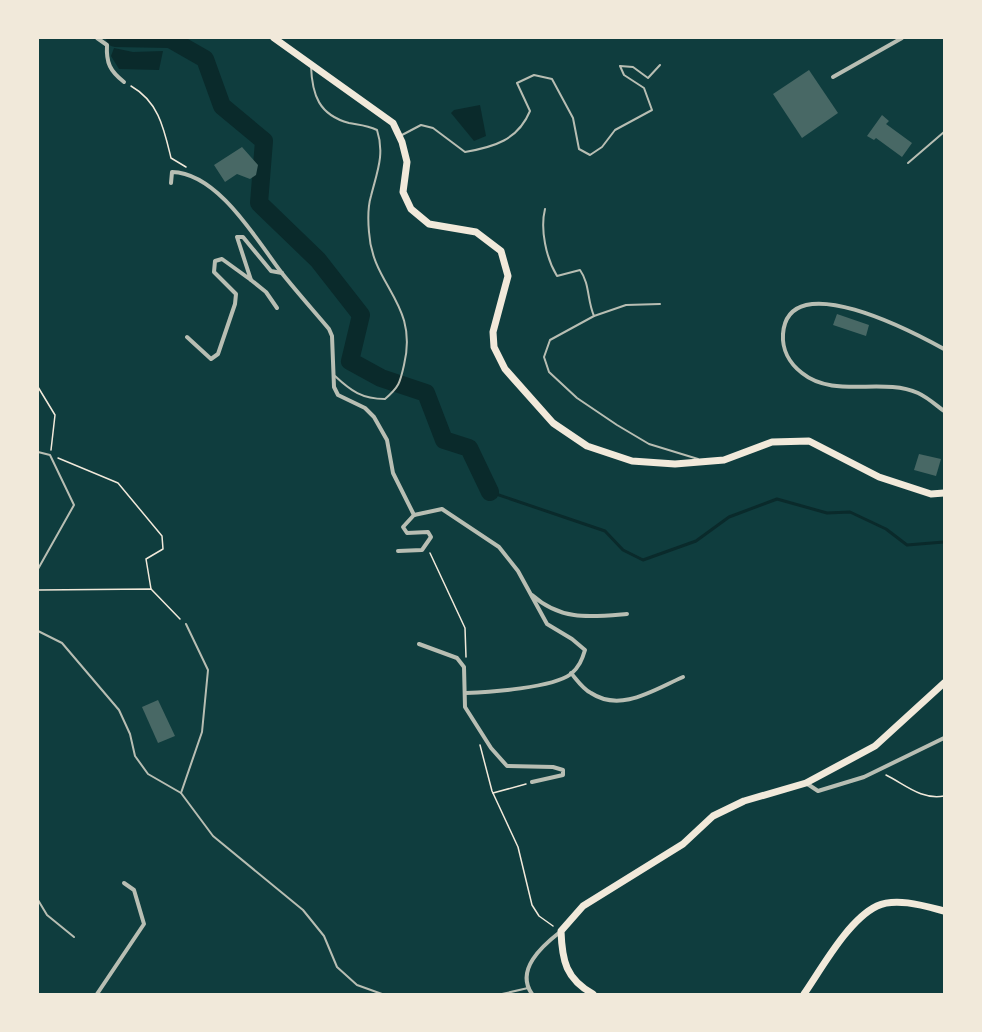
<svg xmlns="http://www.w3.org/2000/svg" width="982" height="1032" font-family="Rubik,sans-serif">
	<rect width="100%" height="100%" fill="#0f3d3e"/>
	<g fill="#0a2a2b">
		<polygon points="114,48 133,52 163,51 159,70 119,69 111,56"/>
		<polygon points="480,105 486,136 474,141 451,113 454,110"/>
	</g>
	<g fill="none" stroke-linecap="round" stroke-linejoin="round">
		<polyline stroke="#0a2a2b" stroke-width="3" points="490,492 605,531 623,550 643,560 696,541 729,517 777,499 827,513 850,512 886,529 907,545 944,542"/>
		<polyline stroke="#0a2a2b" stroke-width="18" points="115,38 170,39 205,59 222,106 264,141 259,203 318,260 361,315 350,361 381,378 426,393 444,440 469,448 490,492"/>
	</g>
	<g fill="#486865">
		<polygon points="809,70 838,113 802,138 773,94"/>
		<polygon points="882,115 889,121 886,124 912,143 902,157 876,138 874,140 867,136"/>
		<polygon points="242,147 258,165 256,175 250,179 237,174 225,182 214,165"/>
		<polygon points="837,314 869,325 866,336 833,325"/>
		<polygon points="919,454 941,459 936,476 914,470"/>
		<polygon points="158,700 175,736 158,743 142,707"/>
	</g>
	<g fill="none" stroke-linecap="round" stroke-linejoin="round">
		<g stroke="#f1e9da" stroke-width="1.5">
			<path d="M131 86C159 102 164 129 171 158L186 167"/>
			<polyline points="38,387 55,415 51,450"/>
			<polyline points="58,458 118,483 162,536 163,549 146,559 151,589"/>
			<polyline points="430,553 465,628 466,657"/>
			<polyline points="38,590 151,589 180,619"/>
			<polyline points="480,745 492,791 518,847 532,905 539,916 553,926"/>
			<path d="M886 775C906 785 921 800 944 796"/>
			<polyline points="493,793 526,784"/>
		</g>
		<g stroke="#b8beb3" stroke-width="2">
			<path d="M311 66C312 95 319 115 349 123 360 125 367 125 377 130 385 154 377 172 371 196 368 206 368 221 369 232 372 286 419 303 404 365 400 383 399 387 385 399 362 399 351 391 335 376"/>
			<path d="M402 135 421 125 433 128 465 152C494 147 518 140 530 111L517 83 534 75 552 79 573 118 579 149 590 155 602 147 615 130 652 110 644 88 624 75 620 66 633 67 648 78 660 65"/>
			<polyline points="908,163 944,132"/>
			<path d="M545 209C540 229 546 258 557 276L580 270C590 284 587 300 594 316"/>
			<polyline points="660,304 626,305 594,316 550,340 544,357 549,372 577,398 617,425 649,444 698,459"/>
			<polyline points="38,452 50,455 74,505 38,569"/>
			<polyline points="38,631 62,643 119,710 130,734 135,756 148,774 181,793 213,836 303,910 324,936 337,967 357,985 382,994"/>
			<polyline points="38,702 38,740"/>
			<polyline points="181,793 202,732 208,670 186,624"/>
			<polyline points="38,900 47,915 74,937"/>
			<polyline points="502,994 528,988"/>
		</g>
		<g stroke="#b8beb3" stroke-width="4">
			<path d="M97 38 107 45C106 63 110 71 124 82"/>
			<polyline points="833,77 902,38"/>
			<path d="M171 183 172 172C218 173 256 239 281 272 296 291 313 310 329 329L332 336 334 387 338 395 365 408 374 417 387 440 393 473 414 515"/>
			<polyline points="251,280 266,292 277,308"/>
			<polyline points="187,337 211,359 218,354 235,304 236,294 214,272 215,261 222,259 251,280 237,237 243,237 271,271 282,273"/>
			<path d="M944 349C915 333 788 265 783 334 782 349 789 363 802 373 834 399 882 377 918 393 927 397 936 405 944 411"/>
			<path d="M414 515 442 509 499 547 518 571 547 624 572 639 585 650C582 660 579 667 571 674 552 688 490 692 466 693"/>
			<polyline points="398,551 422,550 431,537 428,532 407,533 403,527 414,515"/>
			<path d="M532 595C561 621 590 617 627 614"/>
			<polyline points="419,644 457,658 464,667 465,707 491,748 507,766 553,767 563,770 563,775 532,782"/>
			<path d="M571 673C577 680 583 689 591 693 621 713 655 689 683 677"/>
			<polyline points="806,783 818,791 864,777 944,738"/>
			<polyline points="97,994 144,924 134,890 124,883"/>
			<path d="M532 994C515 970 542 946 560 932"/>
		</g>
		<g stroke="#f1e9da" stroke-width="7">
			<polyline points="274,38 393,123 402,142 407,162 403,192 411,209 429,224 476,232 501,251 508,276 493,332 494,347 505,369 553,423 587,446 632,461 675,464 724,460 772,442 809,441 879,477 931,494 944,493"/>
			<path d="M593 994C566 979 562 961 561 931L583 906 683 844 713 816 744 801 806 783 875 746 944 683"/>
			<path d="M804 994C822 968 848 920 877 906 896 897 925 906 944 911"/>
		</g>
	</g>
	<rect width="982" height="1032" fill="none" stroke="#f1e9da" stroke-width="78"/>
</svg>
